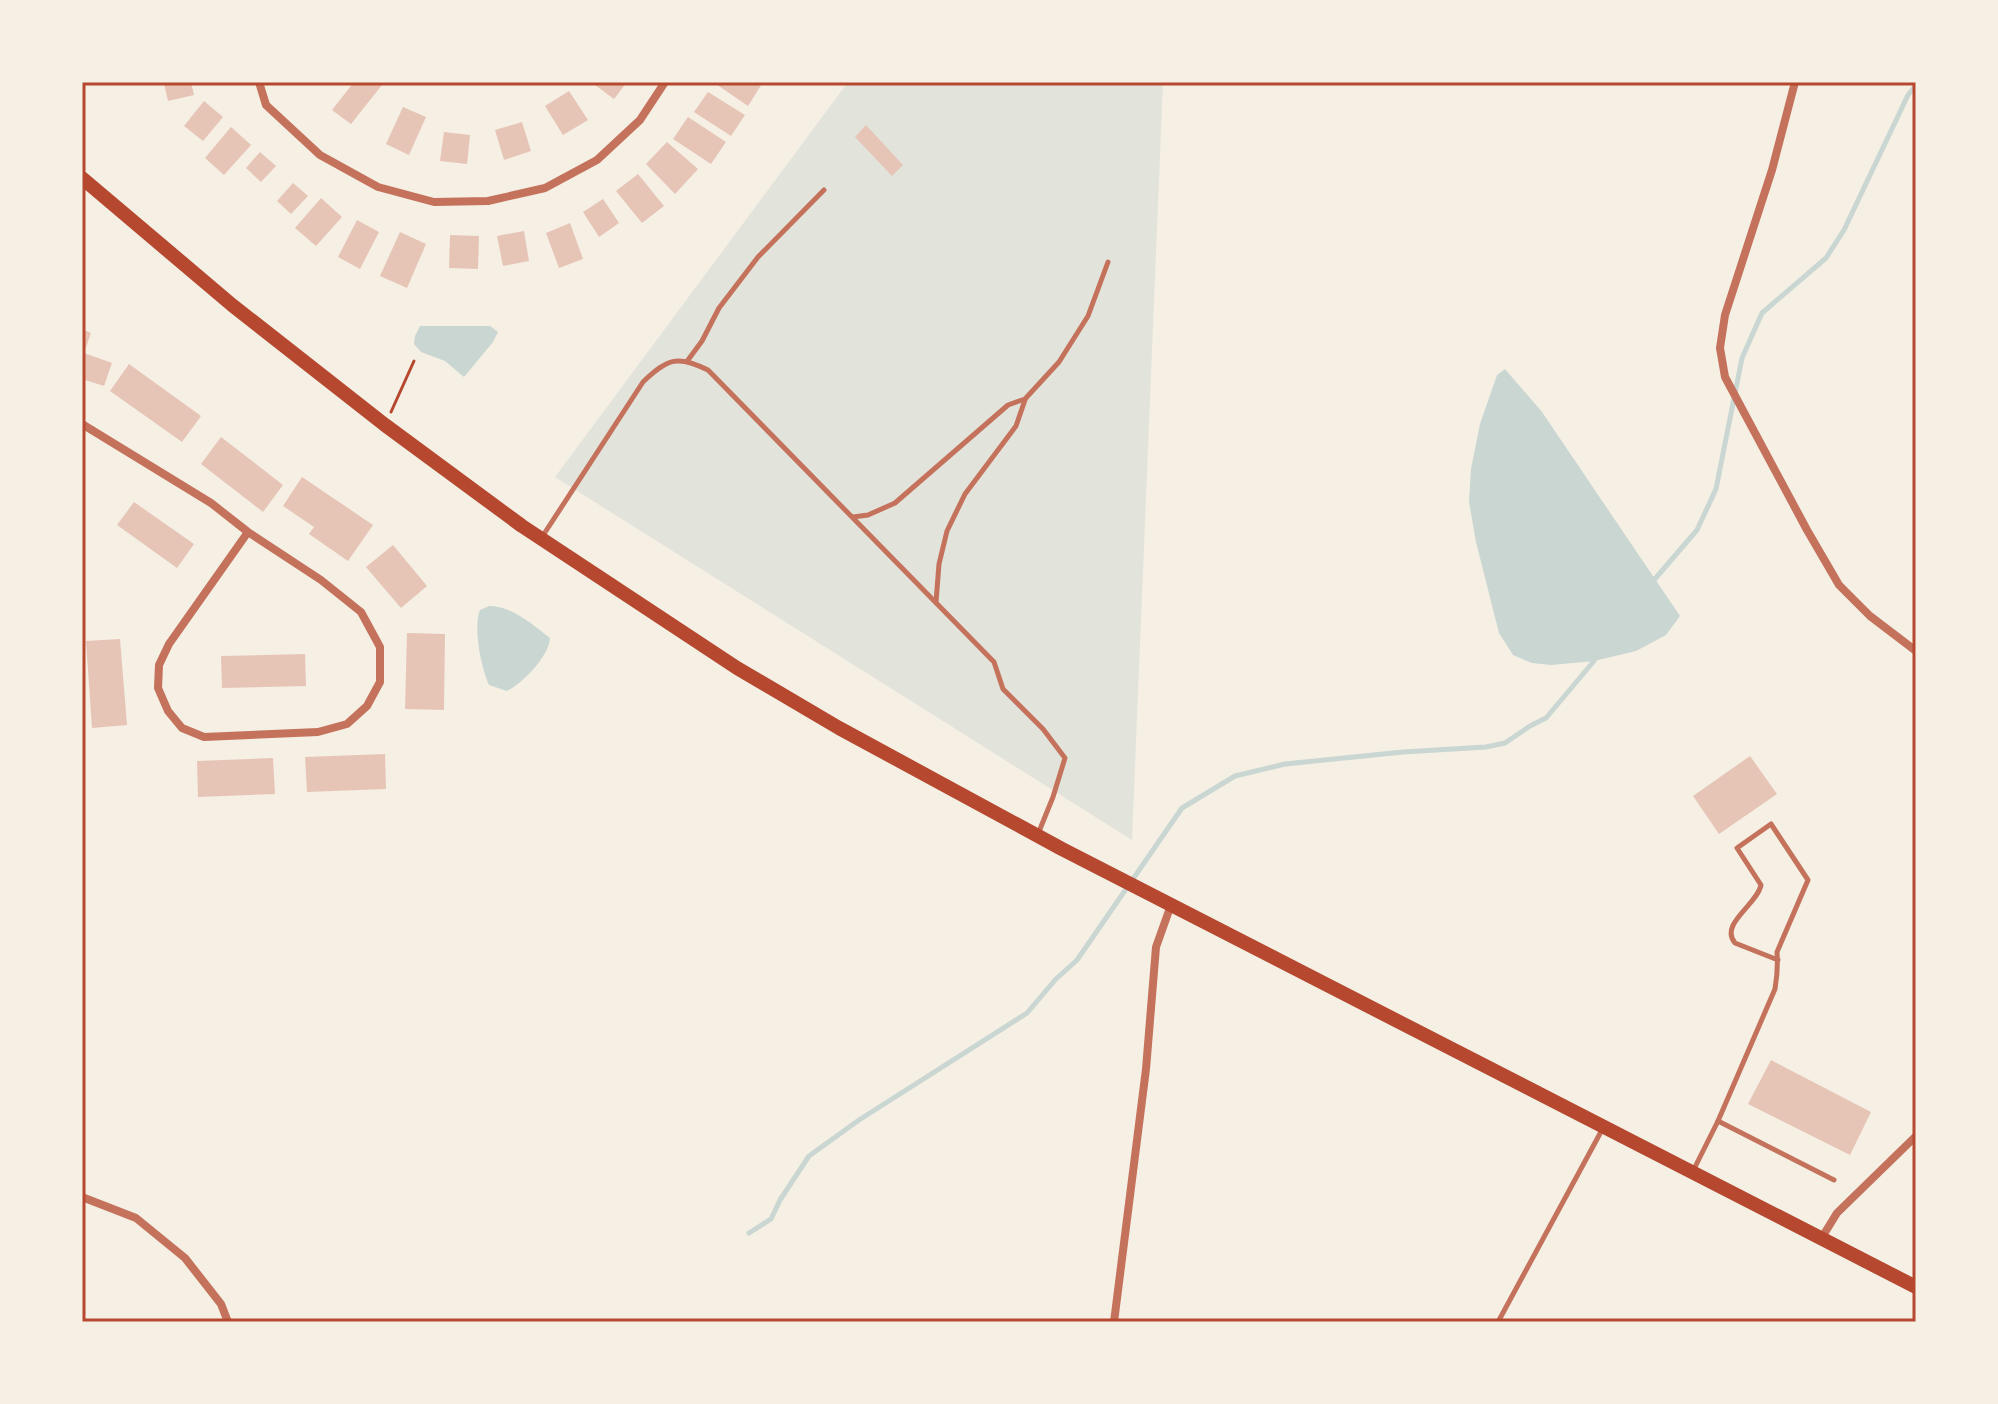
<svg xmlns="http://www.w3.org/2000/svg" width="1998" height="1404" font-family="'IBM Plex Serif',serif">
	<rect width="100%" height="100%" fill="#f6efe4"/>
	<polygon fill="#e2e4dc" points="848,82 1163,82 1132,840 555,477"/>
	<g fill="#c9d6d2">
		<polygon points="420,326 490,326 498,332 493,342 464,377 445,361 421,352 414,344 415,336"/>
		<polygon points="1505,369 1542,412 1680,616 1666,635 1636,651 1594,661 1551,665 1532,663 1513,655 1499,633 1476,542 1469,502 1471,469 1480,424 1497,375"/>
		<path d="M489 606C512 606 533 625 550 638 549 656 523 683 507 691L489 685C481 667 473 628 480 610Z"/>
	</g>
	<g fill="none" stroke-linecap="round" stroke-linejoin="round">
		<g stroke="#c9d6d2" stroke-width="5">
			<polyline points="1654,580 1697,530 1716,489 1742,358 1762,313 1826,258 1844,230 1908,95 1916,85"/>
			<polyline points="749,1233 771,1219 780,1200 809,1156 859,1120 1027,1013 1056,979 1077,960 1182,808 1235,776 1285,764 1403,752 1486,747 1505,743 1530,726 1546,718 1594,661"/>
		</g>
	</g>
	<g fill="#e6c5b7">
		<polygon points="191,82 194,95 168,101 164,83"/>
		<polygon points="354,82 378,82 382,85 351,124 332,110"/>
		<polygon points="591,82 627,82 614,99"/>
		<polygon points="713,82 763,82 748,106"/>
		<polygon points="569,91 588,120 563,135 545,106"/>
		<polygon points="708,92 745,115 731,136 694,112"/>
		<polygon points="204,101 223,117 203,141 184,126"/>
		<polygon points="403,107 426,117 409,155 386,144"/>
		<polygon points="688,117 726,142 711,164 673,139"/>
		<polygon points="522,122 531,151 504,160 495,130"/>
		<polygon points="866,125 903,165 892,176 855,137"/>
		<polygon points="231,127 251,145 224,175 205,158"/>
		<polygon points="444,132 470,135 467,164 440,161"/>
		<polygon points="667,142 698,169 675,194 646,164"/>
		<polygon points="260,152 276,166 261,182 246,168"/>
		<polygon points="638,174 664,206 642,223 616,191"/>
		<polygon points="293,183 308,196 291,214 277,201"/>
		<polygon points="321,198 342,217 316,246 295,228"/>
		<polygon points="603,199 619,223 599,237 583,212"/>
		<polygon points="357,220 379,232 360,269 338,257"/>
		<polygon points="570,223 583,259 559,268 546,233"/>
		<polygon points="524,231 529,261 503,266 497,236"/>
		<polygon points="400,232 426,244 407,288 380,276"/>
		<polygon points="450,235 479,236 478,269 449,268"/>
		<polygon points="82,329 91,333 84,353 112,363 104,386 82,379"/>
		<polygon points="129,364 201,416 182,442 110,391"/>
		<polygon points="221,437 283,485 263,512 201,464"/>
		<polygon points="302,477 373,525 348,561 309,534 314,527 283,506"/>
		<polygon points="134,502 194,544 177,568 117,525"/>
		<polygon points="393,545 427,586 401,608 366,567"/>
		<polygon points="407,633 445,634 444,710 405,709"/>
		<polygon points="120,639 127,725 92,728 86,641"/>
		<polygon points="305,654 306,686 222,688 221,656"/>
		<polygon points="385,754 386,789 307,792 305,757"/>
		<polygon points="1750,756 1777,794 1719,834 1693,796"/>
		<polygon points="273,758 275,794 198,797 197,761"/>
		<polygon points="1771,1060 1871,1112 1850,1155 1748,1104"/>
	</g>
	<g fill="none" stroke-linecap="round" stroke-linejoin="round">
		<polyline stroke="#b5482f" stroke-width="3" points="391,412 414,361"/>
		<g stroke="#c5725c" stroke-width="5">
			<polyline points="688,360 702,341 719,308 758,257 824,190"/>
			<polyline points="853,517 868,515 895,503 1008,405 1025,399 1059,362 1088,316 1108,262"/>
			<path d="M542 537 643 382C668 358 678 355 708 370L994 662 1003 689 1043 729 1065 758 1053 797 1038 834"/>
			<polyline points="936,602 939,564 947,531 965,494 1016,426 1025,400"/>
			<path d="M1718 1121 1775 989C1777 977 1778 965 1777 952L1808 880 1771 824 1737 848 1761 885C1757 905 1719 924 1735 943L1778 960"/>
			<polyline points="1693,1171 1718,1121 1834,1180"/>
			<polyline points="1498,1322 1603,1128"/>
		</g>
		<g stroke="#c5725c" stroke-width="8">
			<polyline points="259,82 266,105 320,155 378,187 434,202 488,201 545,188 597,160 640,120 665,82"/>
			<polyline points="1795,82 1772,170 1725,315 1720,348 1725,377 1807,530 1839,585 1870,616 1916,651"/>
			<polyline points="82,424 211,503 248,532 321,580 361,612 380,647 380,682 367,706 347,724 318,732 204,737 182,728 168,711 158,688 159,665 169,644 248,532"/>
			<polyline points="82,1197 136,1218 185,1258 221,1304 228,1322"/>
			<polyline points="1821,1239 1837,1213 1916,1136"/>
			<polyline points="1114,1322 1146,1069 1156,947 1171,905"/>
		</g>
		<polyline stroke="#b5482f" stroke-width="14" points="82,178 232,305 385,425 522,526 737,668 839,728 1062,849 1916,1287"/>
	</g>
	<rect width="1998" height="1404" fill="none" stroke="#f6efe4" stroke-width="168"/>
	<rect x="84" y="84" width="1830" height="1236" fill="none" stroke="#b5482f" stroke-width="3"/>
</svg>
